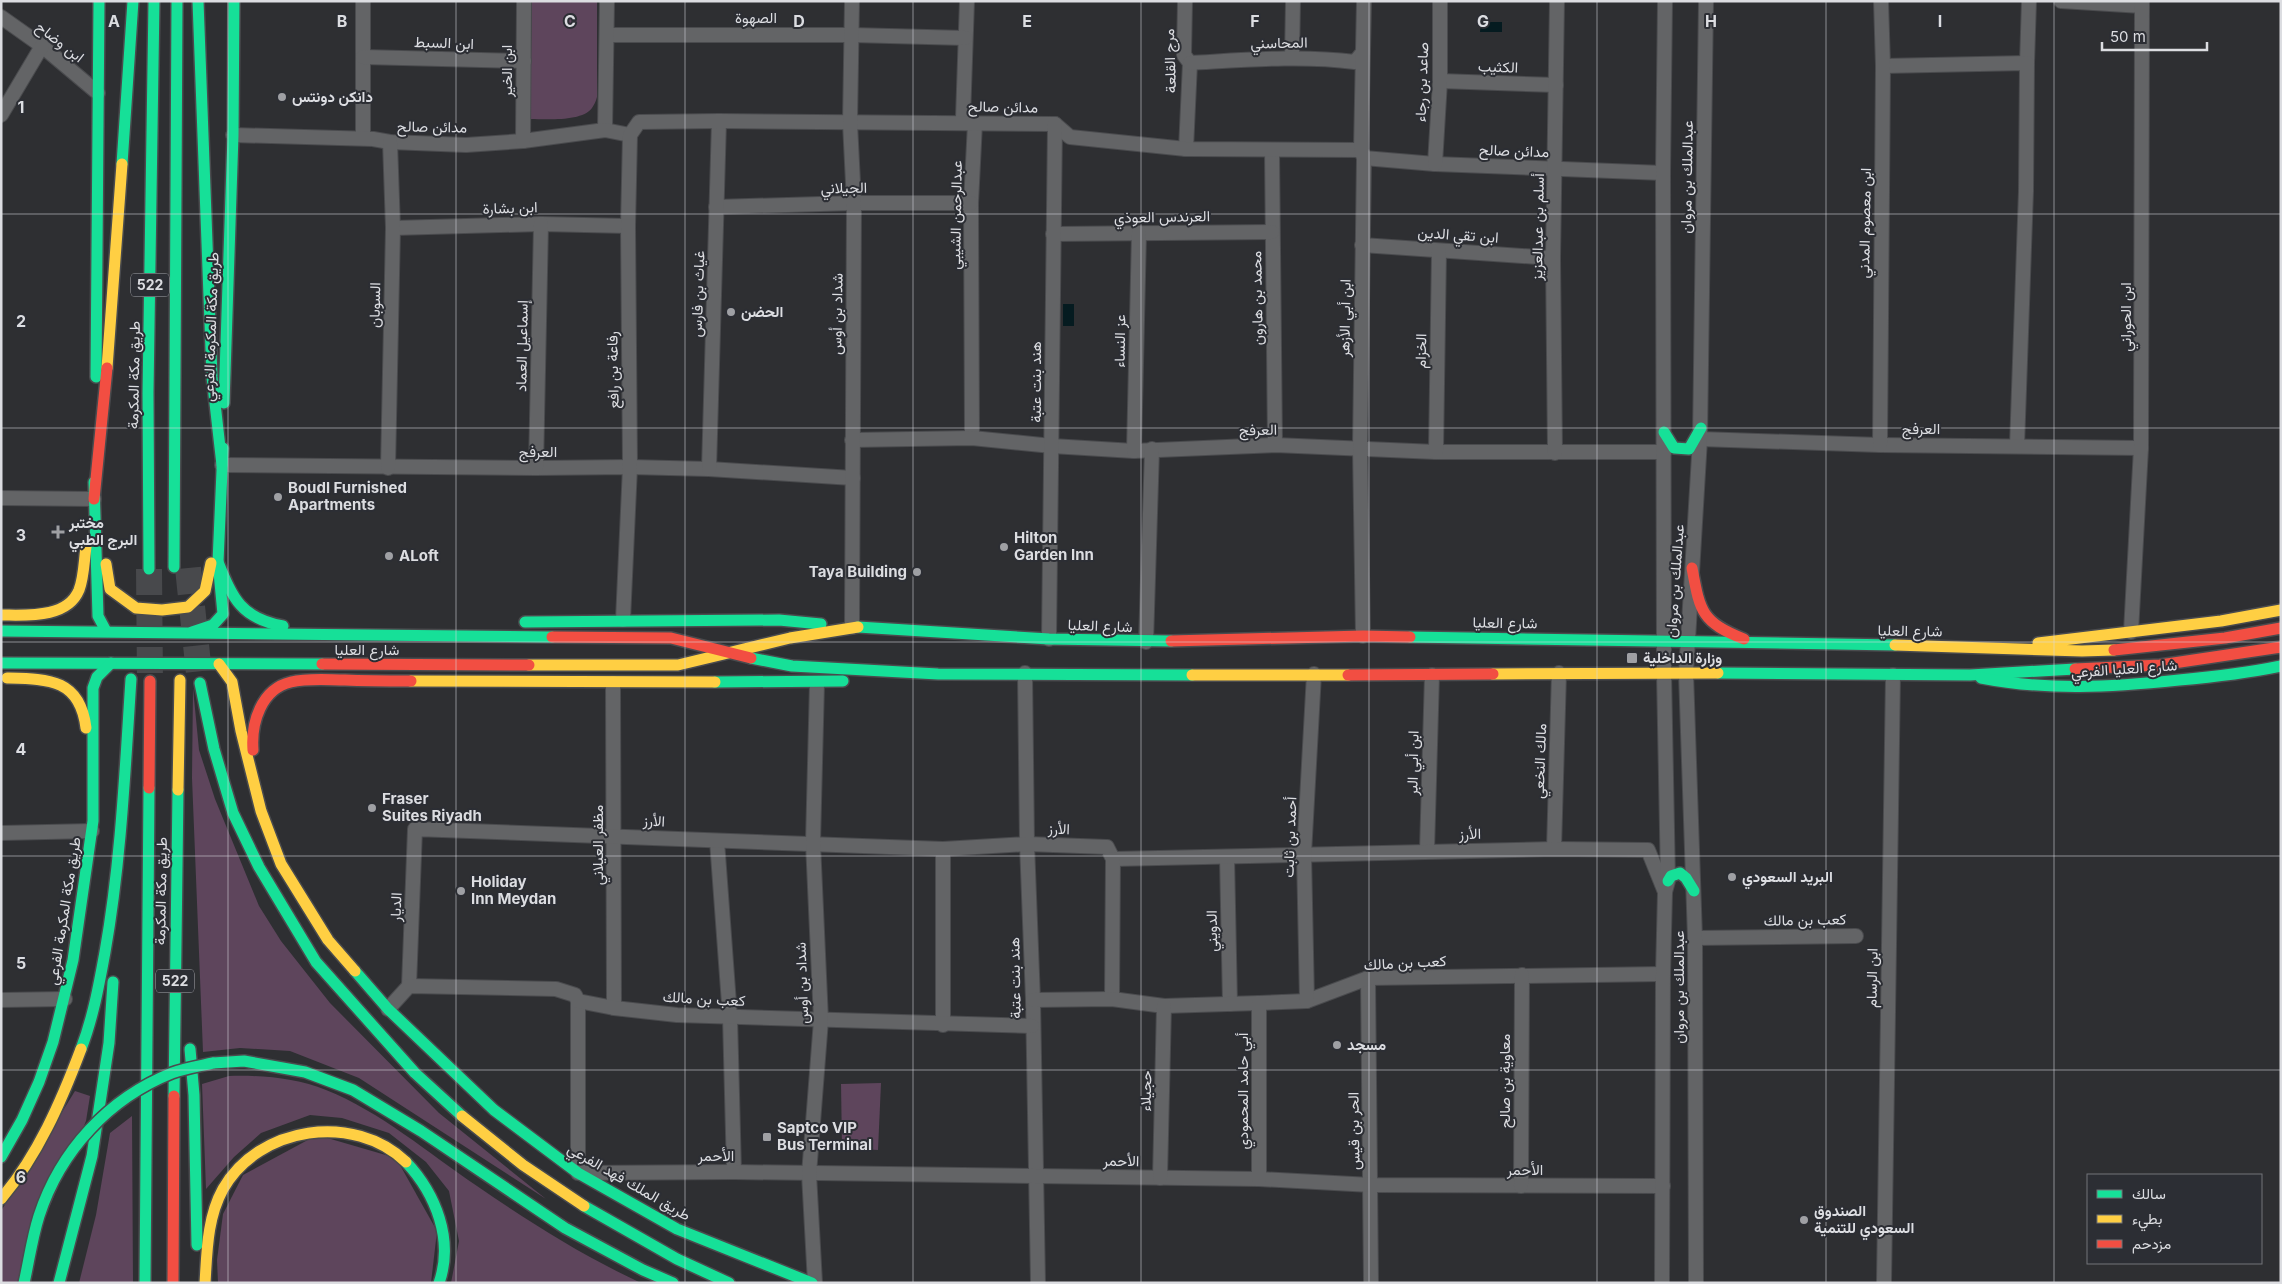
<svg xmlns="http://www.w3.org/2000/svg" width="2282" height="1284" font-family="Inter,Vazirmatn,sans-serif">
	<rect width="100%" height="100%" fill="#2e2f32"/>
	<g fill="#5e455c">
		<path d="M532 1H597V97C596 101 594 105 592 108 582 122 546 119 530 119Z"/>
		<polygon points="193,688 199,750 215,799 259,906 281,941 330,1003 439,1113 546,1199 359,1078 290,1051 240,1048 203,1052 192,778"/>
		<path d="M229 1076C261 1075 296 1078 326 1090 381 1112 428 1153 477 1186 529 1222 583 1256 641 1283H451L459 1241 449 1191 426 1162 389 1133 342 1118 310 1115 261 1133 234 1157 206 1189 202 1084Z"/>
		<polygon points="881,1083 878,1150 842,1148 841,1084"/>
		<polygon points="75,1091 90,1096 86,1121 17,1283 1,1283 1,1211"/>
		<polygon points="132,1116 133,1283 79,1283 96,1215 110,1133"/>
		<polygon points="317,1135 396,1158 437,1231 431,1283 218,1283 217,1260 223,1214 243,1175"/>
	</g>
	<g fill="#051b20">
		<polygon points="1481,22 1502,22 1502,32 1480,32"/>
		<rect x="1063" y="304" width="11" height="22"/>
	</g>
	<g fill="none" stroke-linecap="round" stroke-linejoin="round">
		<g stroke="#48494c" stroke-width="26" stroke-dasharray="26 13" stroke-linecap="butt">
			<polyline points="188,568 200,683"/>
			<polyline points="149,569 150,681"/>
		</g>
		<g stroke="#4a4b4e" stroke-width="16">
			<g id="street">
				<polyline points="363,1 363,138"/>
				<polyline points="967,1 963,118 975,123 971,203 972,438"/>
				<polyline points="1185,1 1184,55 1190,63 1186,149"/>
				<polyline points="2061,1 2142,6"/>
				<polyline points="1,17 42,46 98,93"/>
				<polyline points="607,35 852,35 965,38"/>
				<polyline points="363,57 524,61"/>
				<polyline points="1292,58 1293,1"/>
				<path d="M1190 63C1245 60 1300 55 1355 62L1363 52"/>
				<polyline points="2027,63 2029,1"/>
				<polyline points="1883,66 2027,63 2026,191 2017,446"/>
				<polyline points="1440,81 1556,85"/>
				<polyline points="1,115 42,46"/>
				<polyline points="605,130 607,1"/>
				<polyline points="233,135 373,139 390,142 466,145 523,141 605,130 630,135"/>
				<polyline points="523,141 524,1"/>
				<polyline points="1272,150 1275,445"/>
				<polyline points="1364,158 1435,164 1663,173"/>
				<polyline points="1435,164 1440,81 1440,1"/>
				<polyline points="716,207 854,203 971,203"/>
				<polyline points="393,228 541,224 628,226"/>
				<polyline points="1053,234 1272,232"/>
				<polyline points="1362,245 1553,258"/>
				<polyline points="1700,439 1880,445 2141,448"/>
				<polyline points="852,440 972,438 1052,446 1134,451 1275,445 1436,452 1664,452"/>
				<polyline points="1880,445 1883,66 1881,1"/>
				<polyline points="1134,451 1139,233"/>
				<polyline points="1436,452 1439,251"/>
				<polyline points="1555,453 1553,258 1557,1"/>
				<polyline points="222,465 536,468 630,467 709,469 853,478"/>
				<polyline points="388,468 393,228 390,142"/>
				<polyline points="536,468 541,224"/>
				<polyline points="709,469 719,121"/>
				<polyline points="1,498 94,499"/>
				<polyline points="623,620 630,467 628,226 630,135 639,122 719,121 1055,124 1070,137 1186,149 1361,150"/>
				<polyline points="852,627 854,203 850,123 852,1"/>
				<polyline points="2131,632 2141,448 2142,1"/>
				<polyline points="1363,636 1360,447 1364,158 1361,150 1364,1"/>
				<polyline points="1049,639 1055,124"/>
				<polyline points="1146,642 1152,449"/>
				<polyline points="1025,673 1027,844 1033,1000 1038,1283"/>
				<polyline points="613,683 614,1008"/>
				<polyline points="1,833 92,831"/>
				<polyline points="717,841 730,1017 734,1172"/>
				<polyline points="943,849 943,1025"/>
				<polyline points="1554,849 1559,673"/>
				<polyline points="1427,851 1432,675"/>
				<polyline points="1227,857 1230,1004"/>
				<polyline points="1695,938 1856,936"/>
				<polyline points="1368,978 1371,1283"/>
				<polyline points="409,986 415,829 943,849 1027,844 1107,847 1113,859 1554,849 1648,850 1665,892"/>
				<polyline points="1112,999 1113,859"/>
				<polyline points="1,1000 65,999"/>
				<polyline points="1033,1000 1112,999 1164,1006 1259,1003 1307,1001 1368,978 1663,974"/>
				<polyline points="578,1001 578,1173 734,1172 1259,1179 1371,1185 1663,1186"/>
				<polyline points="1307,1001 1304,854 1314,674"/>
				<polyline points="388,1009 409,986 556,989 575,995 578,1001 614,1008 677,1015 1032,1026"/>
				<polyline points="1160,1178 1164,1006"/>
				<polyline points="1259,1179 1259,1003"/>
				<polyline points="1521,1186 1522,975"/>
				<polyline points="815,1283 809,1174 821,1020 813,843 817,683"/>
				<polyline points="1662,1283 1663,974 1665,892 1668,881 1664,673 1663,173 1665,1"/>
				<polyline points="1696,1283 1695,938 1686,673 1700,439 1706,1"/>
				<polyline points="1884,1283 1893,675"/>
			</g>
		</g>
		<g stroke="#4a4b4e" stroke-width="14">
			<g id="fast">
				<polyline points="198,1 212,377 222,465"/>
				<polyline points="122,164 133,1"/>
				<polyline points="96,377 99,1"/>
				<polyline points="224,403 233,135 234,1"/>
				<polyline points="1664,432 1674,448 1689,449 1701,428"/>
				<polyline points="94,482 98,616 106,631"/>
				<path d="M218 562C233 599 241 618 283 626"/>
				<polyline points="174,567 177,1"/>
				<polyline points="149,569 148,393 154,1"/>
				<polyline points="525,622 779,620 821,624"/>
				<polyline points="858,627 1049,639 1171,641"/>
				<polyline points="1,631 552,637"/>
				<polyline points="192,632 213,625 223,614 218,562 223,448"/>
				<polyline points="1410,637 1895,645"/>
				<polyline points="751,658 792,666 938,674 1192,675"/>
				<polyline points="1,663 322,664"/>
				<polyline points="1718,673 1970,675 2075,669"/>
				<path d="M1981 678C2048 691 2112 687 2179 680 2213 677 2247 673 2281 666"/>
				<polyline points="715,682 843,681"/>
				<polyline points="200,683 214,749 233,813 259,867 316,962 415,1073 462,1116"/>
				<polyline points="1668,881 1671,876 1680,873 1686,878 1694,891"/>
				<polyline points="355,971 388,1009 494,1110 578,1173 677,1229 812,1283"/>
				<path d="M81 1049C93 1018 99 985 105 952 121 862 125 770 131 679"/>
				<polyline points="190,1049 194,1095 197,1245"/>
				<polyline points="213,1063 244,1061 305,1072 353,1090 421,1131 565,1228 643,1270 673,1283"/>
				<polyline points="174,1096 178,790"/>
				<polyline points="1,1157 22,1120 39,1082 53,1042 73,960 93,821 93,688 97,677 111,663"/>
				<path d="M406 1162C436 1194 454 1240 439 1283"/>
				<polyline points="584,1206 677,1259 729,1283"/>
				<polyline points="59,1283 92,1156 109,1043 113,982"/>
				<polyline points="145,1283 149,788"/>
			</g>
		</g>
		<g stroke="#4a4b4e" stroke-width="14">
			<g id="slow">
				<polyline points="107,368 122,164"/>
				<polyline points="106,564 110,589 136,608 162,610 188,607 205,591 211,563"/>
				<path d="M1 615C26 615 67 619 79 590 84 577 84 561 86 547"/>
				<polyline points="2038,643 2221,621 2281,610"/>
				<polyline points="1895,645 2082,651 2114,650"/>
				<polyline points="219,664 232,682 241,731 261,811 281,864 328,940 355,971"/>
				<polyline points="529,665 678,665 790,638 858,627"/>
				<polyline points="1493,674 1718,673"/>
				<polyline points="1192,675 1348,675"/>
				<path d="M7 678C49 679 80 679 86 728"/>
				<polyline points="411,681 715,682"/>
				<polyline points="178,790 180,680"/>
				<polyline points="462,1116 523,1165 584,1206"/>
				<path d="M1 1199C38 1155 61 1102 81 1049"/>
				<path d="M205 1283C207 1252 207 1218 223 1189 259 1126 354 1112 406 1162"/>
			</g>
		</g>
		<g stroke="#4a4b4e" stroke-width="14">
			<g id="jam">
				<polyline points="94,499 107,368"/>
				<path d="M1692 568C1700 611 1701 622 1744 639"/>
				<polyline points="552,637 671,638 751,658"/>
				<polyline points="1171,641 1363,636 1410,637"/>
				<polyline points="2114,650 2225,638 2281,628"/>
				<polyline points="322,664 529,665"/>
				<polyline points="2075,669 2160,665 2281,647"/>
				<polyline points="1348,675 1493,674"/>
				<path d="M253 750C251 723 261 689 291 682 308 678 328 680 345 680 367 681 389 681 411 681"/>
				<polyline points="149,788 150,681"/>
				<polyline points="173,1283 174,1096"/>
			</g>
		</g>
		<use href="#street" stroke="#636466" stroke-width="14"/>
		<use href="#fast" stroke="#16e098" stroke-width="11"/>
		<use href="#slow" stroke="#ffcf43" stroke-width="11"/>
		<use href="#jam" stroke="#f24e42" stroke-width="11"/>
		<g stroke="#4a4b4e" stroke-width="14" stroke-linecap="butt">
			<path id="fast-bridge" d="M24 1283C29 1261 32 1238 39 1216 60 1151 109 1098 172 1073 185 1068 199 1066 213 1063"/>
		</g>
		<use href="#fast-bridge" stroke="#16e098" stroke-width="11"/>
	</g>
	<path fill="none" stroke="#dcdde1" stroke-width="1" stroke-opacity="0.55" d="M228 1V1283M456 1V1283M685 1V1283M913 1V1283M1141 1V1283M1369 1V1283M1597 1V1283M1826 1V1283M2054 1V1283M1 214H2281M1 428H2281M1 642H2281M1 856H2281M1 1070H2281"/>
	<g fill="#9fa0a4" stroke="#2c2e34" stroke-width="2">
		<circle cx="282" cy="97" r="5"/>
		<circle cx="731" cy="312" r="5"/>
		<circle cx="278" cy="497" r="5"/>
		<path d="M55.5 524.5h5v5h5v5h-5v5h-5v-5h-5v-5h5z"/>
		<circle cx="1004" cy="547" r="5"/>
		<circle cx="389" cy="556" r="5"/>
		<circle cx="917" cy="572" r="5"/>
		<rect x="1626" y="652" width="12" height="12" rx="2.5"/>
		<circle cx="372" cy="808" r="5"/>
		<circle cx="1732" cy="877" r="5"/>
		<circle cx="461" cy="891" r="5"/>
		<circle cx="1337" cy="1045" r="5"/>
		<rect x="762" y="1132" width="10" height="10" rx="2.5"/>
		<circle cx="1804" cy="1220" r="5"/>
	</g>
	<g text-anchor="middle" stroke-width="4" stroke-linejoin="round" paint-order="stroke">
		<g fill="#2c2e34" stroke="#a7a8ad" stroke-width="1">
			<rect x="131" y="273.5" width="38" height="23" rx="4"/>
			<rect x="156" y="969.5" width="38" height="23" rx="4"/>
		</g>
		<g font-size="14" font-weight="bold" fill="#dcdde1">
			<text x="150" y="290">522</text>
			<text x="175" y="986">522</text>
		</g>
		<g font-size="15" fill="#dcdde1" stroke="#2c2e34">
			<text x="756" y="23">الصهوة</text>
			<text transform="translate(60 42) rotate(38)" y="5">ابن وضاح</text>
			<text transform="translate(444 43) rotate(2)" y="5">ابن السبط</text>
			<text transform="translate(1279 43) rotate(-1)" y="5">المحاسني</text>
			<text transform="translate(1170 61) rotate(-92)" y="5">مرج القلعة</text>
			<text transform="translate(1498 67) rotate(2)" y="5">الكثيب</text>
			<text transform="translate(507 71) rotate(-90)" y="5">ابن الخير</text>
			<text transform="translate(1422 82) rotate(-88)" y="5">صاعد بن رجاء</text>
			<text transform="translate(1003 107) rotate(1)" y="5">مدائن صالح</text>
			<text transform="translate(432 127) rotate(1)" y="5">مدائن صالح</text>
			<text transform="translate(1514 151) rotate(2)" y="5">مدائن صالح</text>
			<text transform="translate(1687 177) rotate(-89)" y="5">عبدالملك بن مروان</text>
			<text transform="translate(844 188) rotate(-1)" y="5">الجيلاني</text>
			<text transform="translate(510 208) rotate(-2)" y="5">ابن بشارة</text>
			<text transform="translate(956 215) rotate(-89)" y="5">عبدالرحمن الشيبي</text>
			<text transform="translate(1162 217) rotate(-1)" y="5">العرندس العوذي</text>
			<text transform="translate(1865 223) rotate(-89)" y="5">ابن معصوم المدني</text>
			<text transform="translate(1538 227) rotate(-89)" y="5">أسلم بن عبدالعزيز</text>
			<text transform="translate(1458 235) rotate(4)" y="5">ابن تقي الدين</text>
			<text transform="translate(698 294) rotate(-88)" y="5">غياث بن فارس</text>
			<text transform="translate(1257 298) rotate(-91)" y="5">محمد بن هارون</text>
			<text transform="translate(375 305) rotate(-89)" y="5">السوبان</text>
			<text transform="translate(837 314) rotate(-89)" y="5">شداد بن أوس</text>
			<text transform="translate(2126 317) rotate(-90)" y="5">ابن الحوراني</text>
			<text transform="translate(1345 318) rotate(-89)" y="5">ابن أبي الأزهر</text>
			<text transform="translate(211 327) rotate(-88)" y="5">طريق مكة المكرمة الفرعي</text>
			<text transform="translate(1120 341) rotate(-89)" y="5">عز النساء</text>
			<text transform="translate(522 346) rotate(-89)" y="5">إسماعيل العماد</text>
			<text transform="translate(1421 351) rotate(-89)" y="5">الخزام</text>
			<text transform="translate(613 370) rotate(-91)" y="5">رفاعة بن رافع</text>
			<text transform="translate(134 375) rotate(-89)" y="5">طريق مكة المكرمة</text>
			<text transform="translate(1036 382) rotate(-90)" y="5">هند بنت عتبة</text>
			<text x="1921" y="434">العرفج</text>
			<text transform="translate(1258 430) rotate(-1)" y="5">العرفج</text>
			<text x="538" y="457">العرفج</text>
			<text transform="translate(1675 581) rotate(-86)" y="5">عبدالملك بن مروان</text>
			<text transform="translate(1505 623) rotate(1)" y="5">شارع العليا</text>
			<text transform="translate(1100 626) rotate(2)" y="5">شارع العليا</text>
			<text transform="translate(1910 631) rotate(1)" y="5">شارع العليا</text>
			<text x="367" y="655">شارع العليا</text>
			<text transform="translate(2124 669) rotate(-4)" y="5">شارع العليا الفرعي</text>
			<text transform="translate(1540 761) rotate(-88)" y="5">مالك النخعي</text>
			<text transform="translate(1413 763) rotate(-89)" y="5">ابن أبي البر</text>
			<text transform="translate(654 821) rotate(3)" y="5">الأرز</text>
			<text transform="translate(1059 829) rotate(2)" y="5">الأرز</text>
			<text transform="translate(1470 834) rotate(-1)" y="5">الأرز</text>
			<text transform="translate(1290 837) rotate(-88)" y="5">أحمد بن ثابت</text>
			<text transform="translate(598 845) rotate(-90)" y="5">مظفر العيلاني</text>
			<text transform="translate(161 891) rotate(-89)" y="5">طريق مكة المكرمة</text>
			<text transform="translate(396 907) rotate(-88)" y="5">الديار</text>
			<text transform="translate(64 911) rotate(-81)" y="5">طريق مكة المكرمة الفرعي</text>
			<text transform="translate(1805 920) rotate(-1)" y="5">كعب بن مالك</text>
			<text transform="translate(1212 931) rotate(-91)" y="5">الدويني</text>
			<text transform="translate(1405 963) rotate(-3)" y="5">كعب بن مالك</text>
			<text transform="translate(1015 978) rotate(-91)" y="5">هند بنت عتبة</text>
			<text transform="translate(1872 978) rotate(-89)" y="5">ابن الرسام</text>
			<text transform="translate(802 983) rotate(-92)" y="5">شداد بن أوس</text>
			<text transform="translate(1679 987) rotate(-90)" y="5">عبدالملك بن مروان</text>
			<text transform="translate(704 999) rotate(3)" y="5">كعب بن مالك</text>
			<text transform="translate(1505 1081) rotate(-90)" y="5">معاوية بن صالح</text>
			<text transform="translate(1146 1091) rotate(-89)" y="5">حجيلاء</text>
			<text transform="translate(1243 1091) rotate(-90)" y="5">أبي حامد المحمودي</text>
			<text transform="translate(1354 1131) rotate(-91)" y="5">الحر بن قيس</text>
			<text x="716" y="1161">الأحمر</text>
			<text transform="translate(1121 1161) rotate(1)" y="5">الأحمر</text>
			<text x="1525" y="1175">الأحمر</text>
			<text transform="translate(629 1182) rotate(30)" y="5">طريق الملك فهد الفرعي</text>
		</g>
		<g font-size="15" font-weight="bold" fill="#dcdde1" stroke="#2c2e34" text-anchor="start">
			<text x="292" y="102">دانكن دونتس</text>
			<text x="741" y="317">الحضن</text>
			<text x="288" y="493">Boudl Furnished<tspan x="288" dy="17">Apartments</tspan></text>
			<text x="69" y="528">مختبر<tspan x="69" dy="17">البرج الطبي</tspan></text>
			<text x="1014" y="543">Hilton<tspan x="1014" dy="17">Garden Inn</tspan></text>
			<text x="399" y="561">ALoft</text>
			<text x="907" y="577" text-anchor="end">Taya Building</text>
			<text x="1643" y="663">وزارة الداخلية</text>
			<text x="382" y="804">Fraser<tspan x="382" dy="17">Suites Riyadh</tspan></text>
			<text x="1742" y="882">البريد السعودي</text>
			<text x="471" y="887">Holiday<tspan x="471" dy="17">Inn Meydan</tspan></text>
			<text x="1347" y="1050">مسجد</text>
			<text x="777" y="1133">Saptco VIP<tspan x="777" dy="17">Bus Terminal</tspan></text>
			<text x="1814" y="1216">الصندوق<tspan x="1814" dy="17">السعودي للتنمية</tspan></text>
		</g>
	</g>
	<g font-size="16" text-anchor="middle" font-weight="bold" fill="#dcdde1" stroke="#2c2e34" stroke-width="4" stroke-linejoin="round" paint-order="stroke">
		<text x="114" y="27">A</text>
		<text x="342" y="27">B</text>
		<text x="570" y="27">C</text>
		<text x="799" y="27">D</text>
		<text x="1027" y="27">E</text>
		<text x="1255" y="27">F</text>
		<text x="1483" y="27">G</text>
		<text x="1711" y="27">H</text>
		<text x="1940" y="27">I</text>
		<text x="21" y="113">1</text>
		<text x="21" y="327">2</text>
		<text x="21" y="541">3</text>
		<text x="21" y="755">4</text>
		<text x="21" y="969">5</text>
		<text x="21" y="1183">6</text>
	</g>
	<rect width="2282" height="1284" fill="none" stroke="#dcdde1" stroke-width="5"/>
	<rect x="2087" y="1174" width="175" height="90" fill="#2c2e34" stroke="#727479"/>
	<rect x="2097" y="1190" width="25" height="8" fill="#16e098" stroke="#727479"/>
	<text x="2132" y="1199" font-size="15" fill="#dcdde1">سالك</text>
	<rect x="2097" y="1215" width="25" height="8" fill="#ffcf43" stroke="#727479"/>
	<text x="2132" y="1224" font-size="15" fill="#dcdde1">بطيء</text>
	<rect x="2097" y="1240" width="25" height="8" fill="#f24e42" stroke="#727479"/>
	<text x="2132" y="1249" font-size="15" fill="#dcdde1">مزدحم</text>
	<path d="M2102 42v8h105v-8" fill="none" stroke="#dcdde1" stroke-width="2.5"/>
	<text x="2110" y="42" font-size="15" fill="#dcdde1" stroke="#2c2e34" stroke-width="4" paint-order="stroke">50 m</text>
</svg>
